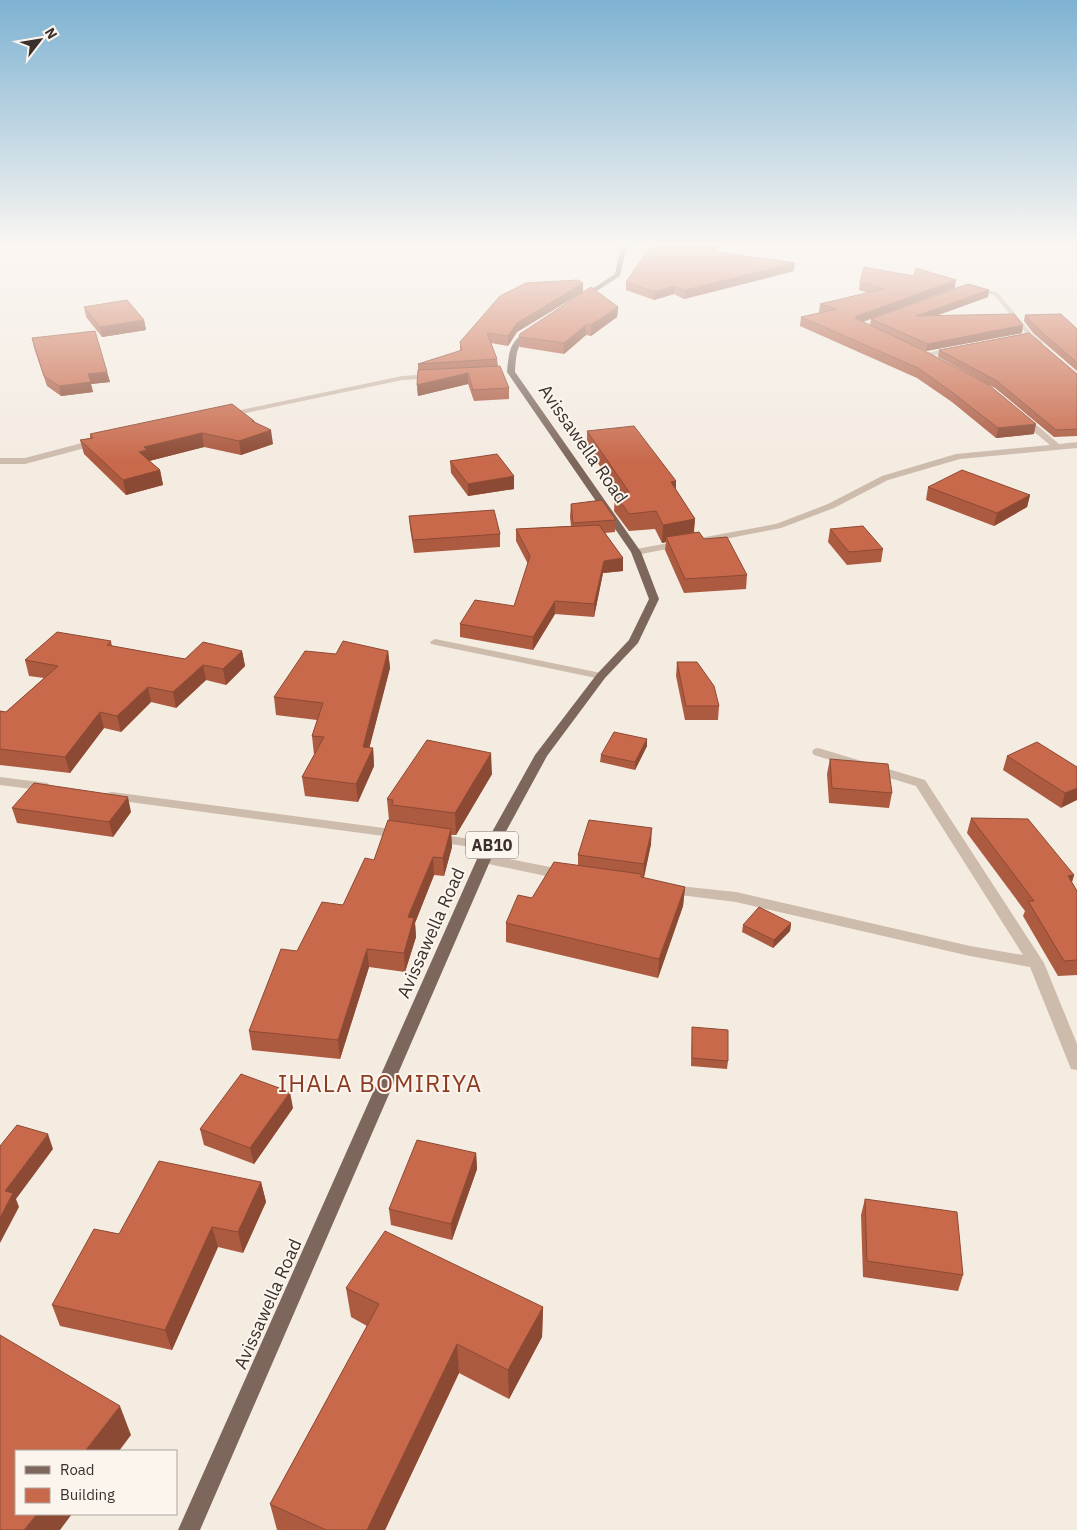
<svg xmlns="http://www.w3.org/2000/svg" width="1077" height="1530" font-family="'IBM Plex Sans',sans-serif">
	<rect width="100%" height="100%" fill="#f4ebe1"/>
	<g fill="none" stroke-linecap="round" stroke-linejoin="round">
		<g fill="#cdbbac" fill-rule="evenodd">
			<polygon points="972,286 998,293 1032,334 1043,342 1043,346 1037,346 1028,336 994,295 972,288"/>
			<polygon points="955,347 958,347 958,351 925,357 912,351 916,349 926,353"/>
			<polygon points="433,374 436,374 436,378 402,380 227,417 223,415 227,413 402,376"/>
			<polygon points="1020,416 1026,416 1059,444 1077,442 1077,448 960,459 888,480 834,508 781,528 700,544 695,541 700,538 776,524 828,504 882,476 956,454 1050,445 1020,420"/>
			<polygon points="97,439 100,440 100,444 25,464 0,464 0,458 25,458"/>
			<polygon points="680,541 685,544 683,546 636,555 631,552 636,549"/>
			<polygon points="435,639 601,673 607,676 601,679 431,644 430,642"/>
			<polygon points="818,748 925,780 1044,963 1077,1044 1077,1070 1071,1069 1069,1064 1030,967 970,956 736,902 664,893 662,890 664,887 669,885 736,892 970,946 1023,955 916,786 814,755 812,752 814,749"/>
			<polygon points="0,777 47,783 53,787 47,791 0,785"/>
			<polygon points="112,792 399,830 406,834 399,838 107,799 106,796 107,793"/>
			<polygon points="436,834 491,842 496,843 498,846 496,849 491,850 431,841 429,838 431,835"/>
			<polygon points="484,854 565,870 570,872 572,875 570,878 565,880 479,862 477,859 479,856"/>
		</g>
		<g fill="#7d675c" fill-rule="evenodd">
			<polygon points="621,246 627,246 620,276 584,299 580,299 580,297 615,274"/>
			<path d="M531 328 536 329C517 347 517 344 515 372L641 552 659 599 638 643 605 678 547 756 491 859 200 1530H178L477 859 535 755 597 674 629 640 649 599 631 552 507 372C509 349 510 341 531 328Z"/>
		</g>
	</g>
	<g fill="#ac5a40">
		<polygon points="651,246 720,246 720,248 714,251 794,271 684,299 674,294 654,300 626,290 626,282"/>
		<polygon points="860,282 955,288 863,322 870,325 871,319 989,290 988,297 936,316 1022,333 926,351 915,346 1034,434 996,438 952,402 917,378 800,326 801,317 820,313 819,312 820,304 868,293 859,290"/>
		<polygon points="583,283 583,292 517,332 508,346 491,343 497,359 498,366 509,388 509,399 474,401 468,384 418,396 417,385 418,370 418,364 460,351 460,342"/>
		<polygon points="84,307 144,320 146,330 102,337 86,317"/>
		<polygon points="618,307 617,317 591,336 586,335 564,354 520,347 520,334"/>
		<polygon points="1025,315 1077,329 1077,371 1033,333 1024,321"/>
		<polygon points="32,338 107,372 110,382 91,384 93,392 61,396 47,386 34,348"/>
		<polygon points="939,350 1077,374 1077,436 1054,437 995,388 938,357"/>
		<polygon points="254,421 255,422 273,444 241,455 204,447 149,461 160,470 163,485 126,495 84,454 80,440 90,438 90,434"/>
		<polygon points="587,431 676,481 676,490 695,519 694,533 704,539 747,575 746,589 684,593 665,550 666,542 662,543 655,529 629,531 614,511 615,494 618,493 587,447"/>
		<polygon points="450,461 514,489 468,496 451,473"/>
		<polygon points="928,487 1030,495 1027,507 994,526 926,500"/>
		<polygon points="571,504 616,520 615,532 605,533 623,558 623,571 603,573 594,617 555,614 533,650 460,637 460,624 514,606 528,564 516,541 516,529 571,526 570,517"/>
		<polygon points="409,516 500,534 500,547 414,553 410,528"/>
		<polygon points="830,529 883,549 881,562 847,565 828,542"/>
		<polygon points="111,641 112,646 185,659 242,651 245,666 226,685 206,680 176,708 151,702 121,732 104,728 70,773 0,765 0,711 6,712 44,678 29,676 25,660"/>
		<polygon points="388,651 390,668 369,748 373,748 374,766 358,802 305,796 302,777 314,755 312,736 317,720 276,715 274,697 336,654"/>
		<polygon points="677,662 719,706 718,720 685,720 676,676"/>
		<polygon points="647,739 647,746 635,770 600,762 601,755"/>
		<polygon points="1007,756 1077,767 1061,808 1003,770"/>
		<polygon points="830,759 892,793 889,808 829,803 827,774"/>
		<polygon points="492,774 456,835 451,835 452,847 444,876 434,875 415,923 416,937 405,972 369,967 340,1059 252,1050 249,1031 343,905 374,860 389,820 387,799"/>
		<polygon points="12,808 131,812 113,837 17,823"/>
		<polygon points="971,818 1074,875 1072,882 1077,891 1077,975 1058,976 1023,916 1025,911 967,833"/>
		<polygon points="651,844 644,878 685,887 683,906 658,978 506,942 506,923 532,898 578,865 578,855"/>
		<polygon points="791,923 790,931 773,948 742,932 743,925"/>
		<polygon points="692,1027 728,1061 727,1069 691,1066"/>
		<polygon points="293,1108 254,1164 204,1145 200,1129"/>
		<polygon points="476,1153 477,1169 452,1240 391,1225 389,1209"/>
		<polygon points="261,1182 266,1202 243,1253 218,1247 172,1350 60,1326 52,1305 119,1234"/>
		<polygon points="865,1199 963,1275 958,1291 863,1277 861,1215"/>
		<polygon points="346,1288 543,1307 542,1337 509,1399 459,1373 385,1530 277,1530 270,1504 367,1326 351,1317"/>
	</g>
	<g fill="#8c4a34">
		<polygon points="710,246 720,246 720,248 703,257 703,250"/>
		<polygon points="795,263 794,271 684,299 685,290"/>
		<polygon points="956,280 955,288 855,324 855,318 857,316"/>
		<polygon points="583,283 583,292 517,332 508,346 508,336 517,323"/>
		<polygon points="674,286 674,294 654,300 655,292"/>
		<polygon points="989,290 988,297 915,323 916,316"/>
		<polygon points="618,307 617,317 591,336 591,325"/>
		<polygon points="144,320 146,330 102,337 100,327"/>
		<polygon points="586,325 586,335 564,354 564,343"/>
		<polygon points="1023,325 1022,333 926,351 928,344"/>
		<polygon points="107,372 110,382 91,384 93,392 61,396 59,386 88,374"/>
		<polygon points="468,373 468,384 418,396 417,385"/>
		<polygon points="1036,424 1034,434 996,438 998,428"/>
		<polygon points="271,430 273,444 241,455 239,441"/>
		<polygon points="202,433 204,447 149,461 139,452 144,447"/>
		<polygon points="160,470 163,485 126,495 123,480"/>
		<polygon points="514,476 514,489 468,496 468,484"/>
		<polygon points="676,481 675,498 671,482"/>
		<polygon points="1030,495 1027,507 994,526 997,513"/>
		<polygon points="695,519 693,537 666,537 666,542 662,543 663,525"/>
		<polygon points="623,558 623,571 603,573 594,617 594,604 604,561"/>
		<polygon points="555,601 555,614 533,650 533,637"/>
		<polygon points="242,651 245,666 226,685 223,669"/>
		<polygon points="388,651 390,668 365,765 363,747"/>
		<polygon points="203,665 206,680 176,708 173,692"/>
		<polygon points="148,687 151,702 121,732 117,716"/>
		<polygon points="100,712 104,728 70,773 65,757"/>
		<polygon points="647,739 647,746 635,770 635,762"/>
		<polygon points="373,748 374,766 358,802 356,784"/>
		<polygon points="491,753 492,774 456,835 455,813"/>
		<polygon points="1077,788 1077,800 1061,808 1065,793"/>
		<polygon points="128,797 131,812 113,837 109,822"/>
		<polygon points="652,828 651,844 643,880 644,864"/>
		<polygon points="451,829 452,847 444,876 443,858"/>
		<polygon points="433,857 434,875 415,923 416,937 405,972 404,953 408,917"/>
		<polygon points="1074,875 1069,891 1068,876"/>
		<polygon points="685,887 683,906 658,978 659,959"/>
		<polygon points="791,923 790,931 773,948 774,940"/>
		<polygon points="367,949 369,967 340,1059 338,1040"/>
		<polygon points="290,1092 293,1108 254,1164 250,1148"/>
		<polygon points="48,1134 53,1149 16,1199 19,1207 0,1243 0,1218 5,1191"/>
		<polygon points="476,1153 477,1169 452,1240 451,1224"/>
		<polygon points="261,1182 266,1202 243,1253 238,1232"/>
		<polygon points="212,1227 218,1247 172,1350 165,1330"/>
		<polygon points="543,1307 542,1337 509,1399 508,1370"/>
		<polygon points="457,1344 459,1373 385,1530 367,1530"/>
		<polygon points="120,1406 131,1435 119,1451 85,1451"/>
		<polygon points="37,1514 72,1514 60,1530 24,1530"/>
	</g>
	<g fill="#c8694b" stroke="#8c4a34">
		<polygon points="651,246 710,246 703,250 795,263 685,290 674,286 655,292 626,282"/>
		<polygon points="864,267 914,276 916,268 956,280 857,316 855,318 923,350 989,385 1036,424 998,428 953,393 918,368 801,317 837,309 820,304 883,289 860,282"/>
		<polygon points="578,280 583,283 517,323 508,336 487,333 497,359 418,364 462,350 460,342 500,296 526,283"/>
		<polygon points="968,284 989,290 916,316 1014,314 1023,325 928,344 871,319"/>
		<polygon points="591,287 618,307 591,325 586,325 564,343 519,337 520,334"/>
		<polygon points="127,300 144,320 100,327 84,307"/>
		<polygon points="1061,314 1077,329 1077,363 1035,326 1025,315"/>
		<polygon points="95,331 107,372 88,374 91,382 59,386 44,376 32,338"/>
		<polygon points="1029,333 1077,374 1077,429 1056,430 997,381 939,350"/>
		<polygon points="500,366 509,388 473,390 468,373 417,385 418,370"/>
		<polygon points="232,404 254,421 252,421 271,430 239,441 202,433 144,447 147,450 139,452 160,470 123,480 80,440 93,438 90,434"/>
		<polygon points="634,426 676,481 671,482 695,519 663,525 656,511 629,514 615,494 629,492 587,431"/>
		<polygon points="497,454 514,476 468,484 450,461"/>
		<polygon points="962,470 1030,495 997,513 928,487"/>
		<polygon points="602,500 616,520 573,523 571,504"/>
		<polygon points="494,510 500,534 413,540 409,516"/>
		<polygon points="599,525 623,558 604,561 594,604 555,601 533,637 460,624 475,600 514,606 530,556 516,529"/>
		<polygon points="863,526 883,549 849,552 830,529"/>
		<polygon points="699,532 704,539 727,537 747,575 685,579 666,537"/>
		<polygon points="57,632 111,641 107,645 185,659 203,642 242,651 223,669 203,665 173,692 148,687 117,716 100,712 65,757 0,749 0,711 6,712 58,666 25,660"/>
		<polygon points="343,641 388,651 363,747 373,748 356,784 302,777 324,737 312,736 323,703 274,697 305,651 336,654"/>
		<polygon points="677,662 697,662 714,686 719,706 686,706"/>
		<polygon points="614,732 647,739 635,762 601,755"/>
		<polygon points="427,740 491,753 455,813 392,805 393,800 387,799"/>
		<polygon points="1037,742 1077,767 1077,788 1065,793 1007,756"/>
		<polygon points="830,759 888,764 892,793 832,788"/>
		<polygon points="34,783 128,797 109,822 12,808"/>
		<polygon points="971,818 1028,819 1074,875 1068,876 1077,891 1077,960 1064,961 1028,901 1034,901"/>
		<polygon points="388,820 451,829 443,858 433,857 408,917 414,918 404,953 367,949 338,1040 249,1031 281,949 297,951 322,902 343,905 365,858 374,860"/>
		<polygon points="589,820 652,828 644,864 578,855"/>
		<polygon points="554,862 641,874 641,877 685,887 659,959 506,923 518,895 532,898"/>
		<polygon points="759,907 791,923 774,940 743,925"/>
		<polygon points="692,1027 728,1030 728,1061 692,1058"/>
		<polygon points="241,1074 290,1092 250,1148 200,1129"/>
		<polygon points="17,1125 48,1134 5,1191 13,1193 0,1218 0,1146"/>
		<polygon points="417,1140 476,1153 451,1224 389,1209"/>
		<polygon points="159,1161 261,1182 238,1232 212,1227 165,1330 52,1305 94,1229 119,1234"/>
		<polygon points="865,1199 957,1212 963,1275 867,1261"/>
		<polygon points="385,1231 543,1307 508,1370 457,1344 367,1530 326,1530 270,1504 379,1304 346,1288"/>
		<polygon points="0,1335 120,1406 85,1451 16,1451 16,1514 37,1514 24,1530 0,1530"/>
	</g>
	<linearGradient id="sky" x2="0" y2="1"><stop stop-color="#7eb2d2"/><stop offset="0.53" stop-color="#faf6f2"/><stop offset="1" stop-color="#faf6f2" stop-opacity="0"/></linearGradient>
	<rect width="1077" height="461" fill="url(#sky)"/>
	<g text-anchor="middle" stroke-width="4" stroke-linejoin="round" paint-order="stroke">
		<rect fill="#fbf5ee" stroke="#756b66" stroke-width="1" x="466" y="831.5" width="52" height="27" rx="4"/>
		<g font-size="16" font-weight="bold" fill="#3b302b">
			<text x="492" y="851">AB10</text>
		</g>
		<g font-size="18" fill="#3b302b" stroke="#fbf5ee">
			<text transform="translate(583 444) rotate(55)" y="6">Avissawella Road</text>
			<text transform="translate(431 933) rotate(-66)" y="6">Avissawella Road</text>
			<text transform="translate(268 1304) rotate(-66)" y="6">Avissawella Road</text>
		</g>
		<g font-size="24" letter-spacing="1" fill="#8c3b22" stroke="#fbf5ee">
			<text x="380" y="1092">IHALA BOMIRIYA</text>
		</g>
	</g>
	<rect x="15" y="1450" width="162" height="65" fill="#fbf5ee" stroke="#aea6a0"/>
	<rect x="25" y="1466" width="25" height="8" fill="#7d675c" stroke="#aea6a0"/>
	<text x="60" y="1475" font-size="15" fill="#3b302b">Road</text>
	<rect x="25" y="1488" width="25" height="15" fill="#c8694b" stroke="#aea6a0"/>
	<text x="60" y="1500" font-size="15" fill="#3b302b">Building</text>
	<g transform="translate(40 40) rotate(59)" stroke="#fbf5ee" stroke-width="4" paint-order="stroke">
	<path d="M0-4L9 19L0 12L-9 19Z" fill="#3b302b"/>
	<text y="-8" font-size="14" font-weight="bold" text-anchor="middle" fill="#3b302b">N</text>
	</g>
</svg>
